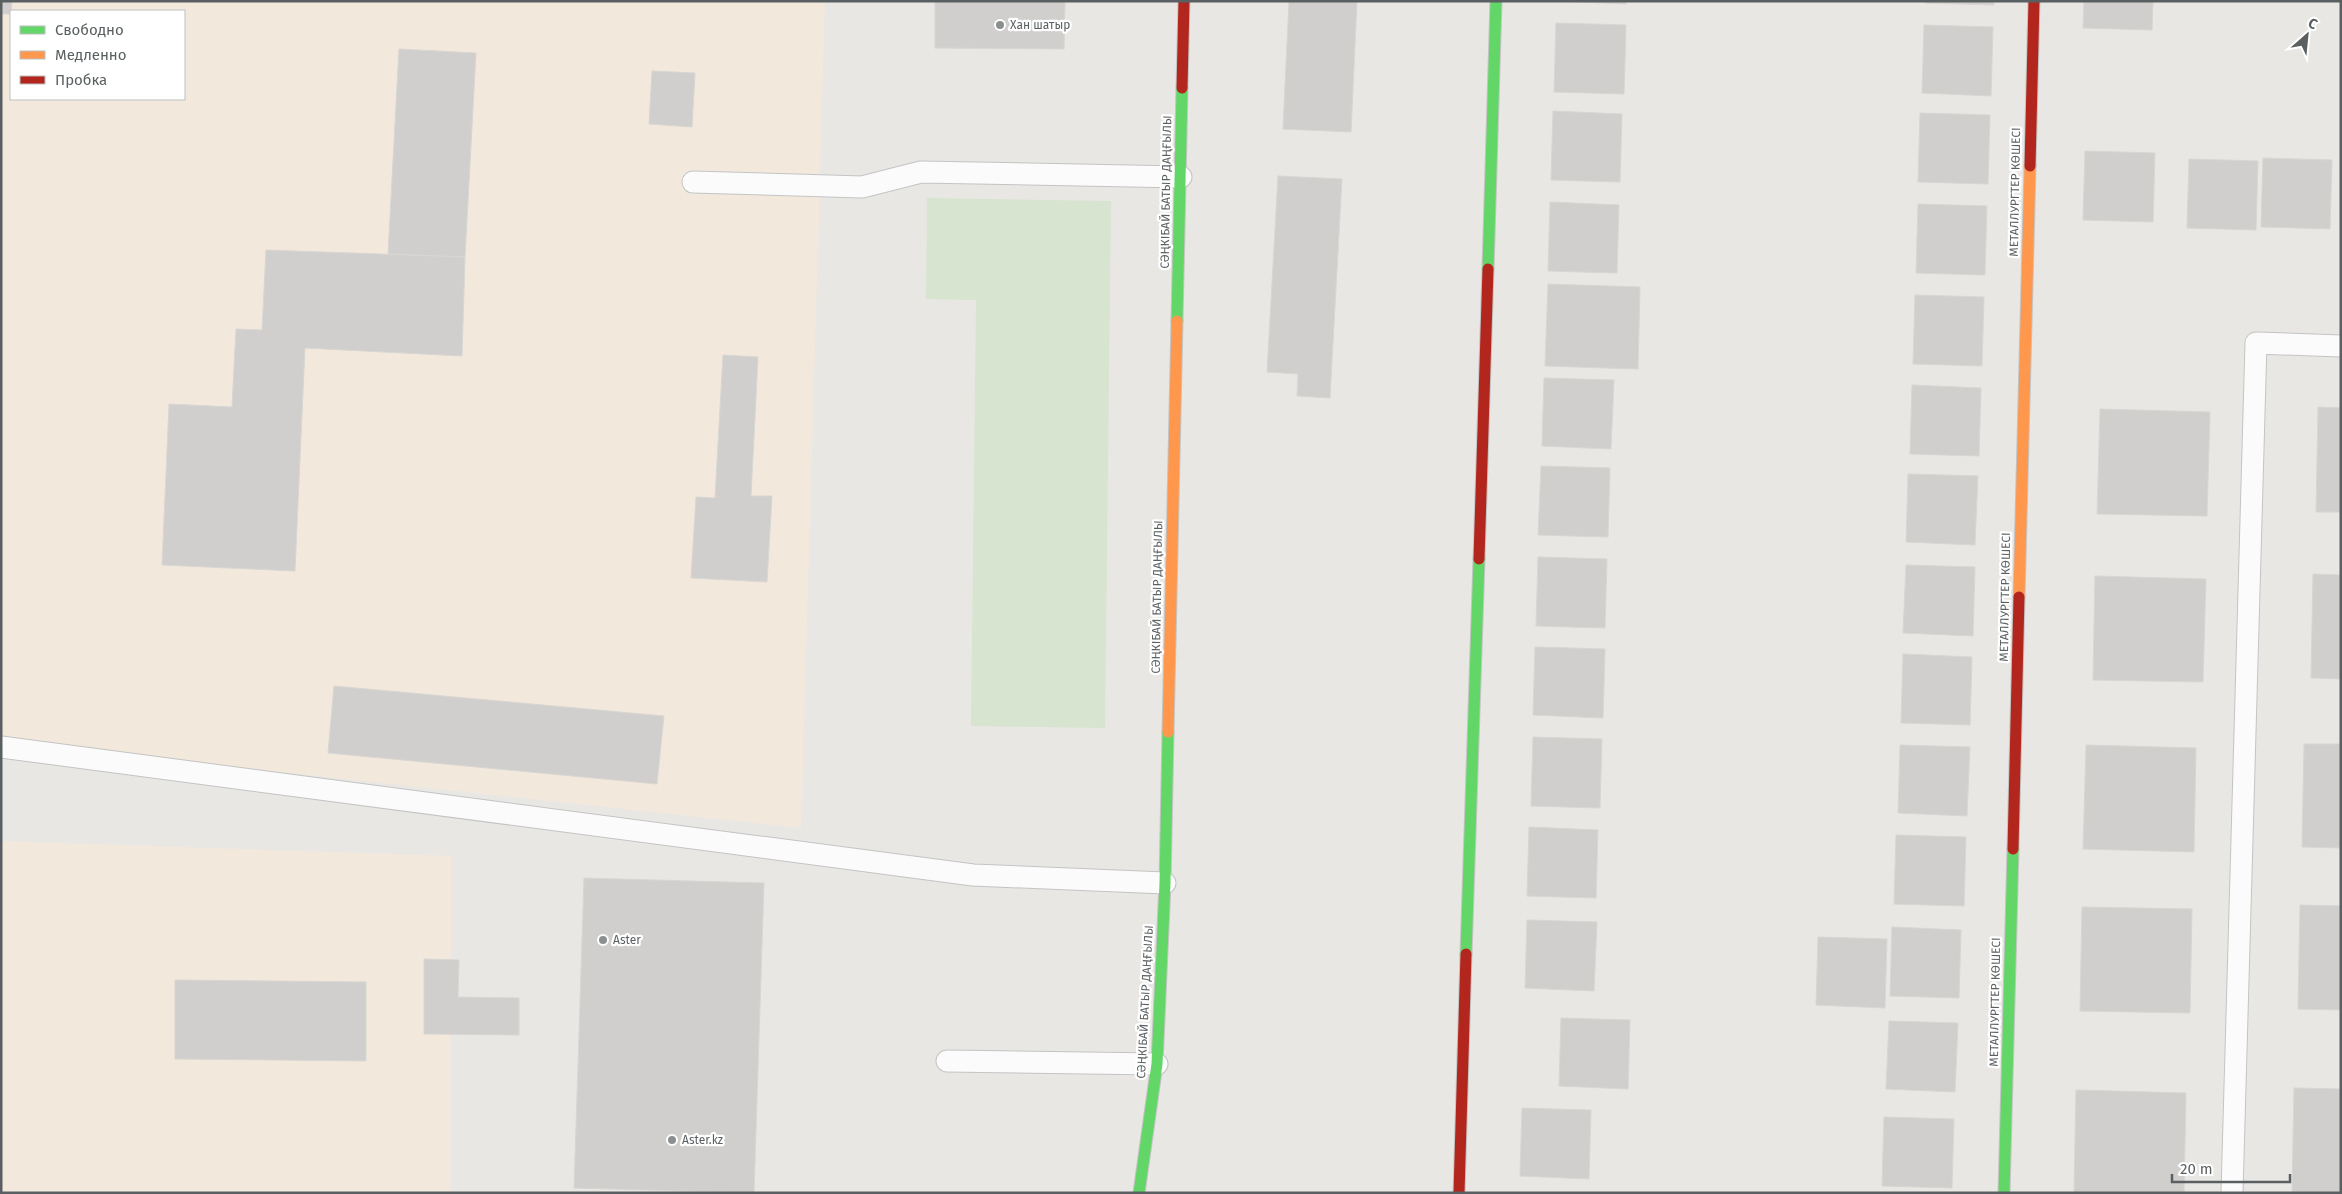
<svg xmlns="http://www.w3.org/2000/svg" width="2342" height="1194" font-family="'Fira Sans',sans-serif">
	<rect width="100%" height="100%" fill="#e9e7e4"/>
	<g fill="#f3e8dc" fill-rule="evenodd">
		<path d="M1 1H825L801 828 92 752 1 748ZM11 11H184V99H11Z"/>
		<polygon points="1,841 451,856 450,1193 1,1193"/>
	</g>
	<polygon fill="#d7e4cf" points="927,198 1111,201 1105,728 971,726 976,300 926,299"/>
	<g fill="#d1cfcd" stroke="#d8d6d3">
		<polygon points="1,1 12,1 11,14 1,14"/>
		<polygon points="935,1 1065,1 1064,49 935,48"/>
		<polygon points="1289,1 1357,1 1351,132 1283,129"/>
		<polygon points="1557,1 1626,1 1626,4"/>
		<polygon points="1925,1 1994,1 1994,5 1925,3"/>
		<polygon points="2084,1 2153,1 2152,30 2083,28"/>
		<polygon points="1556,23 1626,25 1624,94 1554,92"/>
		<polygon points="1924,25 1993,27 1991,96 1922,93"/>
		<polygon points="399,49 476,53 465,257 388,254"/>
		<polygon points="652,71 695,73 692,127 649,124"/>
		<polygon points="1553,111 1622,114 1620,182 1551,180"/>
		<polygon points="1920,113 1990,115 1988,184 1918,182"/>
		<polygon points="2085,151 2155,153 2153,222 2083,220"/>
		<polygon points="2263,158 2332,160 2330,229 2261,227"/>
		<polygon points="2189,159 2258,161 2256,230 2187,228"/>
		<polygon points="1278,176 1342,179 1330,398 1297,396 1298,374 1267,372"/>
		<polygon points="1550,202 1619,205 1617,273 1548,271"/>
		<polygon points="1918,204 1987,206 1985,275 1916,273"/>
		<polygon points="266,250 465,257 462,356 305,348 295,571 162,565 169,404 232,407 236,329 262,330"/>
		<polygon points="1548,284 1640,287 1638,369 1545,366"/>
		<polygon points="1915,295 1984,297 1982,366 1913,364"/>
		<polygon points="723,355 758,357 751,496 772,496 767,582 691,578 696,497 715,498"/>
		<polygon points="1544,378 1614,380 1611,449 1542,446"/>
		<polygon points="1912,385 1981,388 1979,456 1910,454"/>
		<polygon points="2318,407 2341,408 2341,512 2316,512"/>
		<polygon points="2100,409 2210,412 2207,516 2097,514"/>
		<polygon points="1541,466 1610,468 1608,537 1538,535"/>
		<polygon points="1908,474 1978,476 1975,545 1906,542"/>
		<polygon points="1538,557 1607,559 1605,628 1536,626"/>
		<polygon points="1906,565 1975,567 1973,636 1903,633"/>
		<polygon points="2313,574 2341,575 2341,679 2311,678"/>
		<polygon points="2095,576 2206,579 2203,682 2093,680"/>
		<polygon points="1535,647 1605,649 1603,718 1533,715"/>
		<polygon points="1903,654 1972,657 1970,725 1901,723"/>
		<polygon points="334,686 664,716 657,784 328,753"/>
		<polygon points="1533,737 1602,739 1600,808 1531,806"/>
		<polygon points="2304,744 2341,744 2341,848 2302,847"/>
		<polygon points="1900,745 1970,747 1967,816 1898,813"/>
		<polygon points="2086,745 2196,748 2194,852 2083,849"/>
		<polygon points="1529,827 1598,830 1596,898 1527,896"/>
		<polygon points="1896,835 1966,837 1964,906 1894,904"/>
		<polygon points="584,878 764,883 754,1193 574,1188"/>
		<polygon points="2300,905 2341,906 2341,1010 2298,1009"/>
		<polygon points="2082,907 2192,909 2190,1013 2080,1011"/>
		<polygon points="1527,920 1597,922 1594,991 1525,988"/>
		<polygon points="1892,927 1961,930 1959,998 1890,996"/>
		<polygon points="1818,937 1887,939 1885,1008 1816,1005"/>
		<polygon points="424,959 459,960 458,997 519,998 519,1035 424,1034"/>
		<polygon points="175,980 366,982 366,1061 175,1059"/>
		<polygon points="1561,1018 1630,1020 1628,1089 1559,1086"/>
		<polygon points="1889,1021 1958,1023 1955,1092 1886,1089"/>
		<polygon points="2294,1088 2341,1089 2341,1193 2292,1192"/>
		<polygon points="2076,1090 2186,1093 2184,1193 2074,1193"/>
		<polygon points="1522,1108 1591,1110 1589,1179 1520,1176"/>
		<polygon points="1884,1117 1954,1119 1952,1188 1882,1186"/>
	</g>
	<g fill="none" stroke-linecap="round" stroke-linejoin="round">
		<g stroke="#c3c4c4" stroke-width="23">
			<g id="lane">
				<polyline points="693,182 862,187 921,172 1181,177"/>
				<polyline points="1,747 973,875 1165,883"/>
				<polyline points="947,1061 1157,1064"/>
				<polyline points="2232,1193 2256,343 2341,346"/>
			</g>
		</g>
		<g stroke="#c3c4c3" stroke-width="13">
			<g id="fast">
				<polyline points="1488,269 1496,1"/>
				<polyline points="1177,321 1182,88"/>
				<polyline points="1466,954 1479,559"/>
				<polyline points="1139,1193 1157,1064 1165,883 1168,732"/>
				<polyline points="2004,1193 2013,849"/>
			</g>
		</g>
		<g stroke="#c3c4c3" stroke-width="13">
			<g id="slow">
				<polyline points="2019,597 2030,166"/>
				<polyline points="1168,732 1177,321"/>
			</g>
		</g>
		<g stroke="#c3c4c3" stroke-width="13">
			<g id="jam">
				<polyline points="1182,88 1184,1"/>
				<polyline points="2030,166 2034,1"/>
				<polyline points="1479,559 1488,269"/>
				<polyline points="2013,849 2019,597"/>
				<polyline points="1459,1193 1466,954"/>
			</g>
		</g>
		<use href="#lane" stroke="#fcfbfb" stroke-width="21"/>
		<use href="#fast" stroke="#63d668" stroke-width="11"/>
		<use href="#slow" stroke="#ff974d" stroke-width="11"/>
		<use href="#jam" stroke="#b3261e" stroke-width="11"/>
	</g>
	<g fill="#8c8f8f" stroke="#fff" stroke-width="2">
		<circle cx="1000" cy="25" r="5"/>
		<circle cx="603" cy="940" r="5"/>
		<circle cx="672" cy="1140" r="5"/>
	</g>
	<g text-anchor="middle" stroke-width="4.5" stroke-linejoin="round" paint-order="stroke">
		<g font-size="12" fill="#5a5f61" stroke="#fff" text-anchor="start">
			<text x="1010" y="29">Хан шатыр</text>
			<text x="613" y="944">Aster</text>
			<text x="682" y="1144">Aster.kz</text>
		</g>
		<g font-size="12" fill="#5a5f61" stroke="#fff">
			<text transform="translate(1166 192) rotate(-89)" y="4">СӘҢКІБАЙ БАТЫР ДАҢҒЫЛЫ</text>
			<text transform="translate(2015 192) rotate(-89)" y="4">МЕТАЛЛУРГТЕР КӨШЕСІ</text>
			<text transform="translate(1157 597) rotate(-89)" y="4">СӘҢКІБАЙ БАТЫР ДАҢҒЫЛЫ</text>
			<text transform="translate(2005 597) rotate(-89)" y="4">МЕТАЛЛУРГТЕР КӨШЕСІ</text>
			<text transform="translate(1145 1002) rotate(-87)" y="4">СӘҢКІБАЙ БАТЫР ДАҢҒЫЛЫ</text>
			<text transform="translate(1995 1002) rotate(-89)" y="4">МЕТАЛЛУРГТЕР КӨШЕСІ</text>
		</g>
	</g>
	<rect width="2342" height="1194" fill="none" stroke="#5a5f61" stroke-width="5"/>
	<rect x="10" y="10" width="175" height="90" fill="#ffffff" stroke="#bdbfc0"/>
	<rect x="20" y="26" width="25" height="8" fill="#63d668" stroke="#bdbfc0"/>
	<text x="55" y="35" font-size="15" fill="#5a5f61">Свободно</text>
	<rect x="20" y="51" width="25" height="8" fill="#ff974d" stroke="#bdbfc0"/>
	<text x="55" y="60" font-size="15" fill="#5a5f61">Медленно</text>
	<rect x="20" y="76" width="25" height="8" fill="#b3261e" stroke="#bdbfc0"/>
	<text x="55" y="85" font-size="15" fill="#5a5f61">Пробка</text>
	<g transform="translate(2307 35) rotate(27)" stroke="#ffffff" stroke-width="4" paint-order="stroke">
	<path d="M0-4L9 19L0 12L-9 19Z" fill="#5a5f61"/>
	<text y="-8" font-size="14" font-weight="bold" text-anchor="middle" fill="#5a5f61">С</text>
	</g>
	<path d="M2172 1174v8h118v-8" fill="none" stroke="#5a5f61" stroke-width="2.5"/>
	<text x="2180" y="1174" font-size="15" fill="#5a5f61" stroke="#ffffff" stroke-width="4" paint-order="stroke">20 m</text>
</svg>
